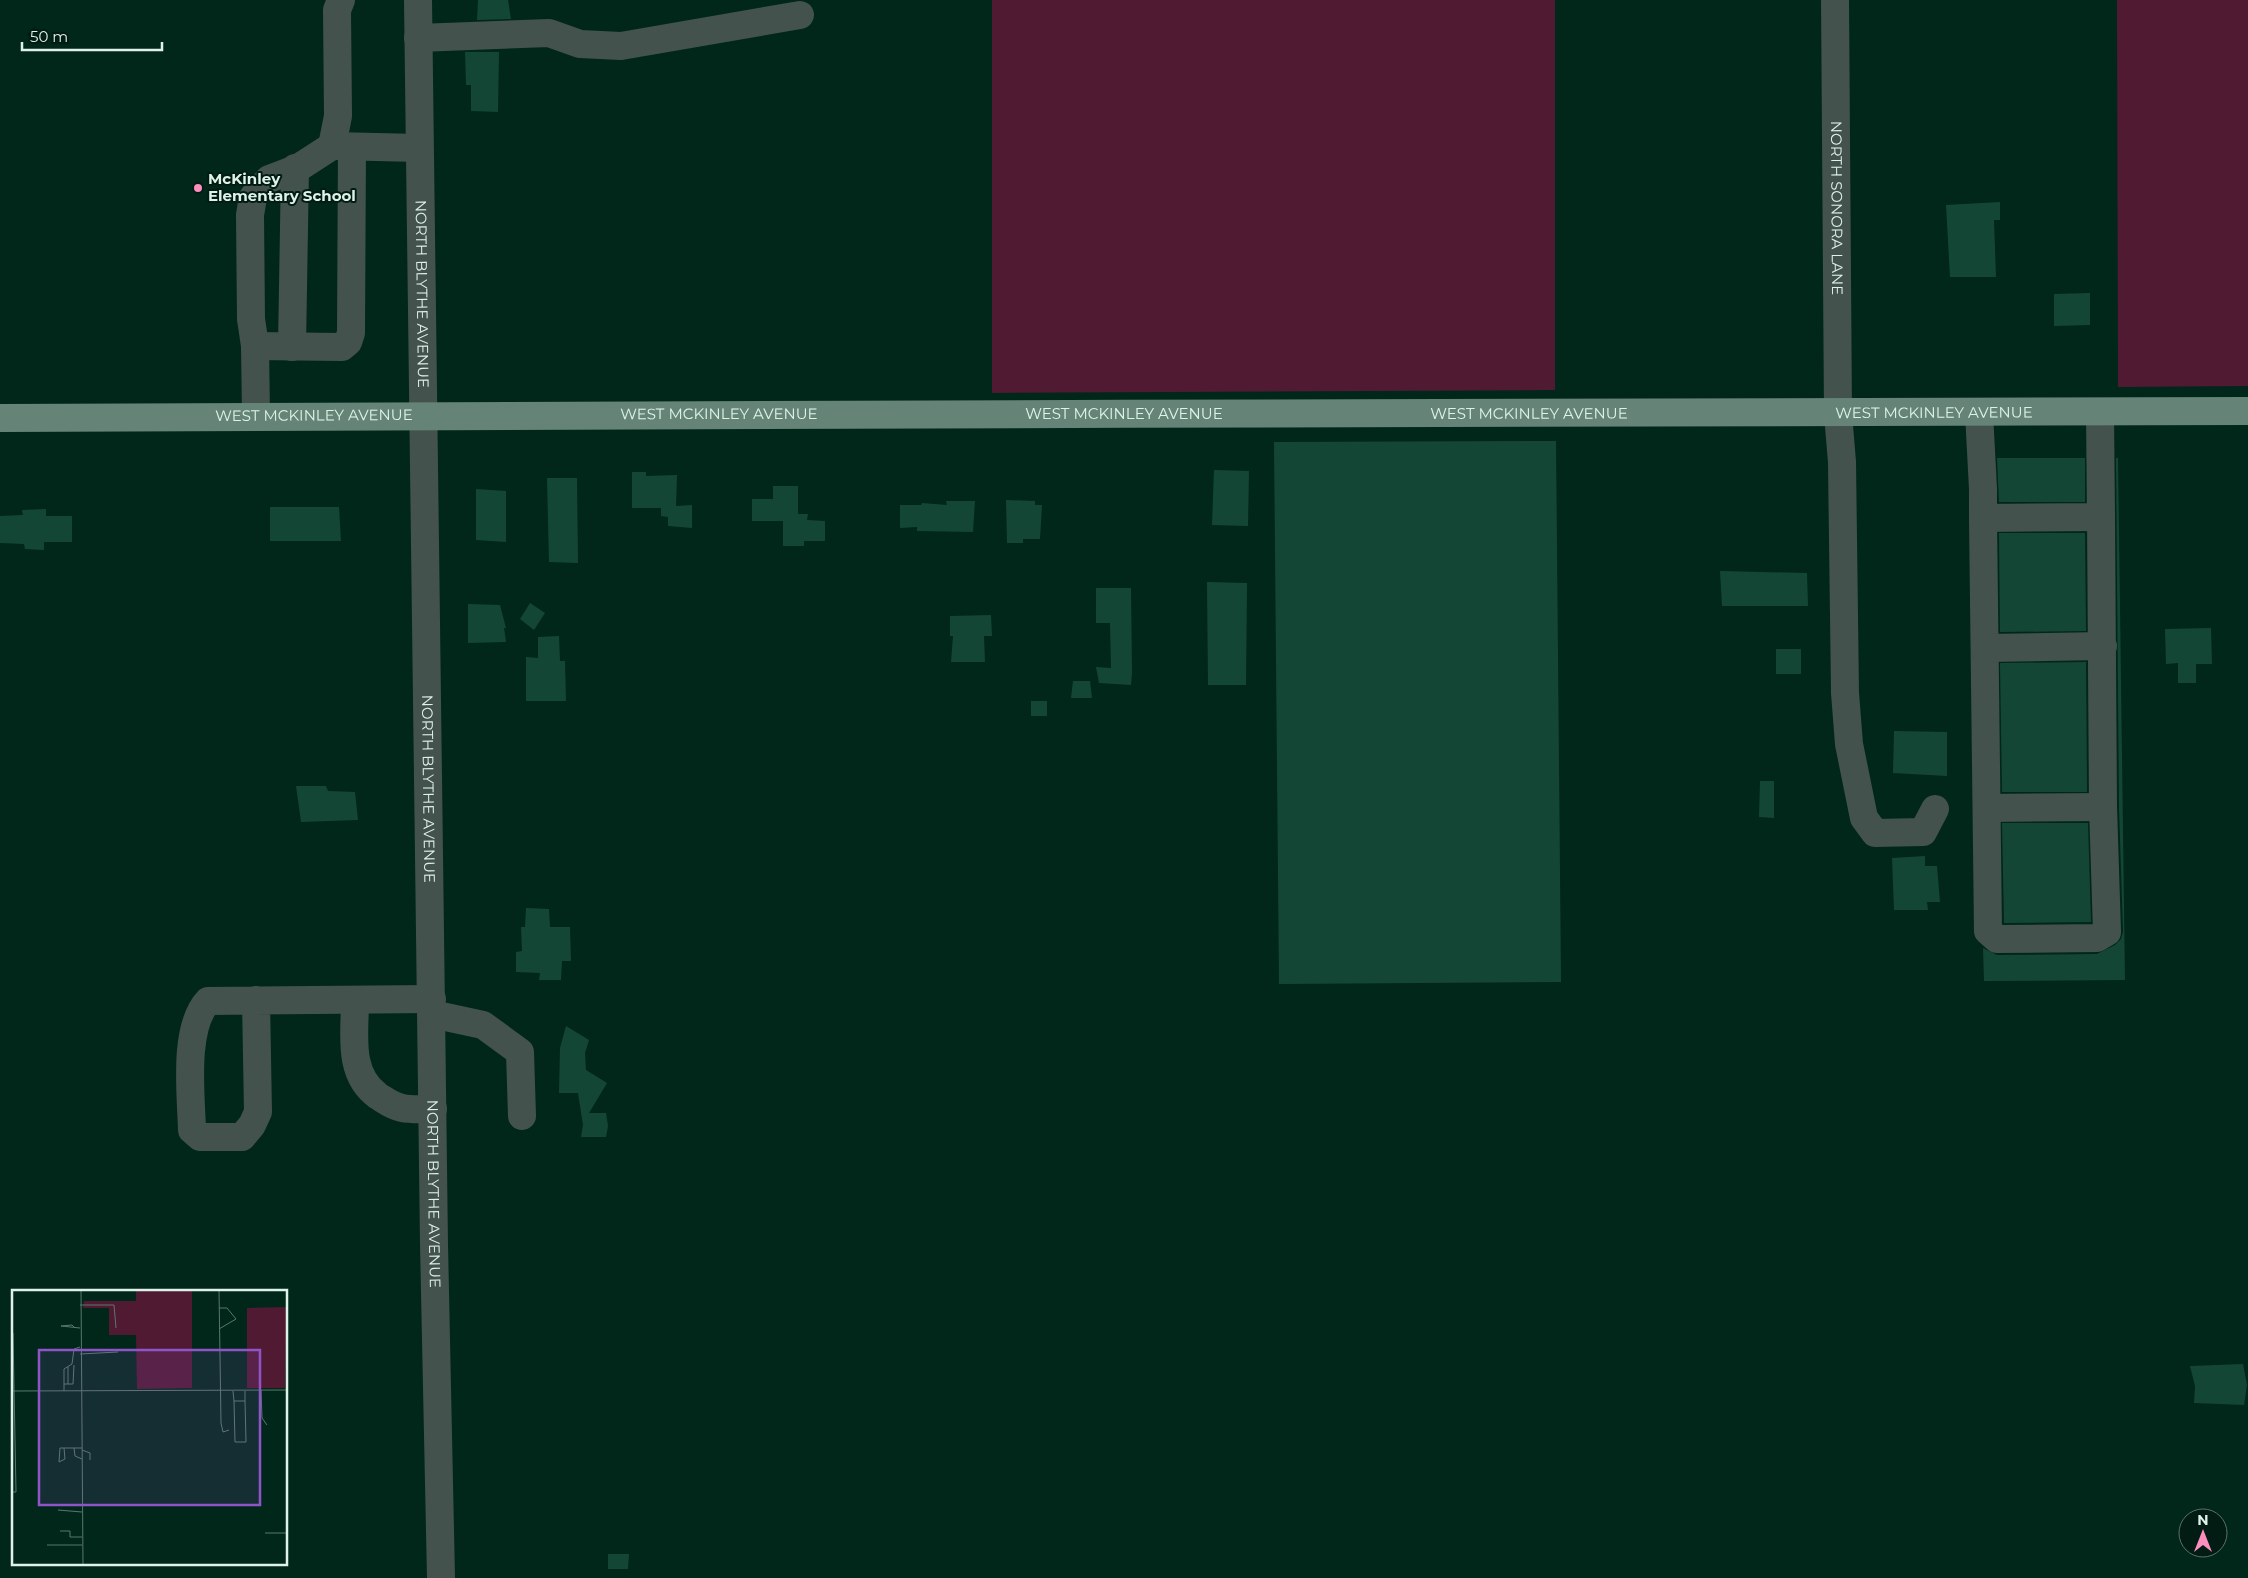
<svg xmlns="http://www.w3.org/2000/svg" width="2248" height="1578" font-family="Montserrat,sans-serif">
	<rect width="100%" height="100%" fill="#01271b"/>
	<g fill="#501a33">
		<polygon points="992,0 1555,0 1555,390 992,393"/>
		<polygon points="2117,0 2248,0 2248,386 2118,387"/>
	</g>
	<g fill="#144636">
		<polygon points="478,0 508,0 511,19 477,20"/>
		<polygon points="465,52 499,52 498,112 471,111 471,85 466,85"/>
		<polygon points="2000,202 2000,220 1994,220 1996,277 1950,277 1946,205"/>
		<polygon points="2090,293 2090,325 2054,326 2054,294"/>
		<polygon points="1556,441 1561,982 1279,984 1274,442"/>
		<polygon points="1997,458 2085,458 2085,502 1999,502"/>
		<polygon points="2116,458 2118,458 2125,980 1984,981 1983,948 1997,955 2097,954 2115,945 2121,939 2123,932 2119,807"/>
		<polygon points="1214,470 1249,471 1248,526 1212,525"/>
		<polygon points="632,472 646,472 646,476 677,475 676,506 692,505 692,528 668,526 668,517 661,516 661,508 632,508"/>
		<polygon points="547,478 577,478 578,563 549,562"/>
		<polygon points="773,486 798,486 798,514 808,514 807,520 825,521 825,541 804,541 804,546 783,546 783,521 752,521 752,499 773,499"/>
		<polygon points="476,489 506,491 506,542 476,540"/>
		<polygon points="1006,500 1035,501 1035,505 1042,505 1040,539 1023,539 1023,543 1007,543"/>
		<polygon points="946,501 975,501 973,532 917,531 917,527 900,528 900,505 921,505 922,503 947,505"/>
		<polygon points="270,507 339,507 341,541 270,541"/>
		<polygon points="46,509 46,516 72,516 72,542 44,542 44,550 25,549 24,544 0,543 0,516 23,515 22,510"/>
		<polygon points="1999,533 2085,533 2086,631 2000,632"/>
		<polygon points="1720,571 1807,573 1808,606 1722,606"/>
		<polygon points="1207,582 1247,583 1246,685 1208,685"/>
		<polygon points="1096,588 1131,588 1132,673 1131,685 1099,683 1096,667 1111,668 1110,623 1096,623"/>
		<polygon points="530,603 545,613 534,630 520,619"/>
		<polygon points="468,604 500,605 506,628 504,628 506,642 468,643"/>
		<polygon points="991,615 992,636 984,636 985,662 951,662 953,636 950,636 950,616"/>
		<polygon points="2211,628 2212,664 2196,664 2196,683 2178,683 2178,663 2166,664 2165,629"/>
		<polygon points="559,636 560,661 565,661 566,701 526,701 526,657 538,658 538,637"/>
		<rect x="1776" y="649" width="25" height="25"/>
		<polygon points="2086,662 2087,792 2002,792 2000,663"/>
		<polygon points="1073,681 1090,681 1092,698 1071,698"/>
		<rect x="1031" y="701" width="16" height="15"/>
		<polygon points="1894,731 1947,732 1947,776 1893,773"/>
		<polygon points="1760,781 1774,781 1774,818 1759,817"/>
		<polygon points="296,786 326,786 328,791 355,792 358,820 301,822"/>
		<polygon points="2002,823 2088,823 2091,922 2004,923"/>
		<polygon points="1925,856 1925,866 1937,866 1940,902 1927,902 1928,910 1894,910 1892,858"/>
		<polygon points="526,908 549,909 550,927 570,927 571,961 562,961 561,980 539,980 540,973 516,972 516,952 522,951 521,927 525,927"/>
		<polygon points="566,1026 589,1040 585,1053 586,1070 607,1083 589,1113 606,1113 608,1126 606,1137 581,1137 583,1125 578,1093 559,1093 560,1048"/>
		<polygon points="2243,1364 2247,1385 2244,1405 2194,1403 2195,1386 2190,1366"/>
		<polygon points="608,1554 629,1554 628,1569 608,1569"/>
	</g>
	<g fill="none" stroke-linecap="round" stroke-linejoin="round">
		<g stroke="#43524c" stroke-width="28">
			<path id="s1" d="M418 0 434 1244 441 1578"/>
			<path id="s2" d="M1835 0 1838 414 1842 462 1845 693 1849 744 1864 818 1875 833 1923 832 1935 809"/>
			<polyline points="418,38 549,33 580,44 621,46 800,15"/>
			<polyline points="333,146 419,148"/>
			<polyline points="255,346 342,347 348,342 351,333 352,147"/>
			<polyline points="292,347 295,168"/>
			<polyline points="1979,413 1983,489 1983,518 2101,517 2100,412"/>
			<polyline points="256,415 255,346 251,319 250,215 253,197 269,179 298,168 332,146 338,116 337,10 341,0"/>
			<polyline points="1983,518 1988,931 1997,939 2097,938 2107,932 2103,807 2101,517"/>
			<polyline points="1985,648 2103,646"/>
			<polyline points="1987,808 2103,807"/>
			<path d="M256 1000 258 1112 252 1125 242 1137H200L192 1130C191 1094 183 1028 208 1001L432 999"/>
			<path d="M355 1000C355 1033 347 1074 378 1096 386 1101 392 1106 402 1108 412 1110 423 1109 433 1109"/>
			<polyline points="432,1014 483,1025 520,1052 522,1116"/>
		</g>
		<path stroke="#658477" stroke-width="28" id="s3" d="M0 418C749 410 1499 417 2248 411"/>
	</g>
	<circle fill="#fe8ebd" stroke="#021c13" stroke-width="2" cx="198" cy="188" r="5"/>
	<g text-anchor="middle" stroke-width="4" stroke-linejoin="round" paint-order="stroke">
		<g font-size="15" font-weight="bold" fill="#def2e9" stroke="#021c13" text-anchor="start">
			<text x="208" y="184">McKinley<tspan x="208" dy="17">Elementary School</tspan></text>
		</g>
		<g font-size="15" fill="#def2e9" stroke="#021c13">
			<text dy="5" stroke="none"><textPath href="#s2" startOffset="208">NORTH SONORA LANE</textPath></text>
			<text dy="5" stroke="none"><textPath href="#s1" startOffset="294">NORTH BLYTHE AVENUE</textPath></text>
			<text dy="5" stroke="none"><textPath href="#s3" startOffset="1934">WEST MCKINLEY AVENUE</textPath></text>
			<text dy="5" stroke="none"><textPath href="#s3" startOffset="719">WEST MCKINLEY AVENUE</textPath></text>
			<text dy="5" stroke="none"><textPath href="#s3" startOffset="1124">WEST MCKINLEY AVENUE</textPath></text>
			<text dy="5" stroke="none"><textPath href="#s3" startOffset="1529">WEST MCKINLEY AVENUE</textPath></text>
			<text dy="5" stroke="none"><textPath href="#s3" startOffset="314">WEST MCKINLEY AVENUE</textPath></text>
			<text dy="5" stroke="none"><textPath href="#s1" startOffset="789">NORTH BLYTHE AVENUE</textPath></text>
			<text dy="5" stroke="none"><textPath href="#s1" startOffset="1194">NORTH BLYTHE AVENUE</textPath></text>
		</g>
	</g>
	<g transform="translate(12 1290)">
		<rect width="275" height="275" fill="#01271b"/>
		<path d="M124 0H180V98L125 99 124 45H97V18H71L72 11H124ZM275 17 273 98H235V18Z" fill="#501a33"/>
		<path fill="none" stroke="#59786d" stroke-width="1" d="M69 0 71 275M207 0 209 133 211 142 217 140M68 15H102L104 38M207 18H215L224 29 207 39M49 36 68 38M49 36 60 35 63 38M68 64 106 62M52 94H61L62 75M56 94V77M249 100 250 128 255 135M0 101 275 100M52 101V79L60 74 62 59 68 57M221 101 222 111H233V101M222 111 223 152H234L233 111M52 158 53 169 47 172 48 158H70M62 158 63 166 70 169M70 160 78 163V170M0 202H4L1 43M46 220 70 222M48 241H58V247H70M253 243H275M35 255H70"/>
		<path fill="#8f54c7" fill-opacity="0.15" stroke="#8f54c7" stroke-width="2.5" d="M27 60H248V215H27Z"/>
		<rect width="275" height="275" fill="none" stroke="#def2e9" stroke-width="2.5"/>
	</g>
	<g transform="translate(2203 1533)"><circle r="24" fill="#021c13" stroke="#5a7269"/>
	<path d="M0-4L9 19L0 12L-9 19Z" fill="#fe8ebd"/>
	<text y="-8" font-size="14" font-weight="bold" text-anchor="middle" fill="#def2e9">N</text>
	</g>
	<path d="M22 42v8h140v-8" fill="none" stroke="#def2e9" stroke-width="2.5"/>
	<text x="30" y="42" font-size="15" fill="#def2e9" stroke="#021c13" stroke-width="4" paint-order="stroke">50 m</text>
</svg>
